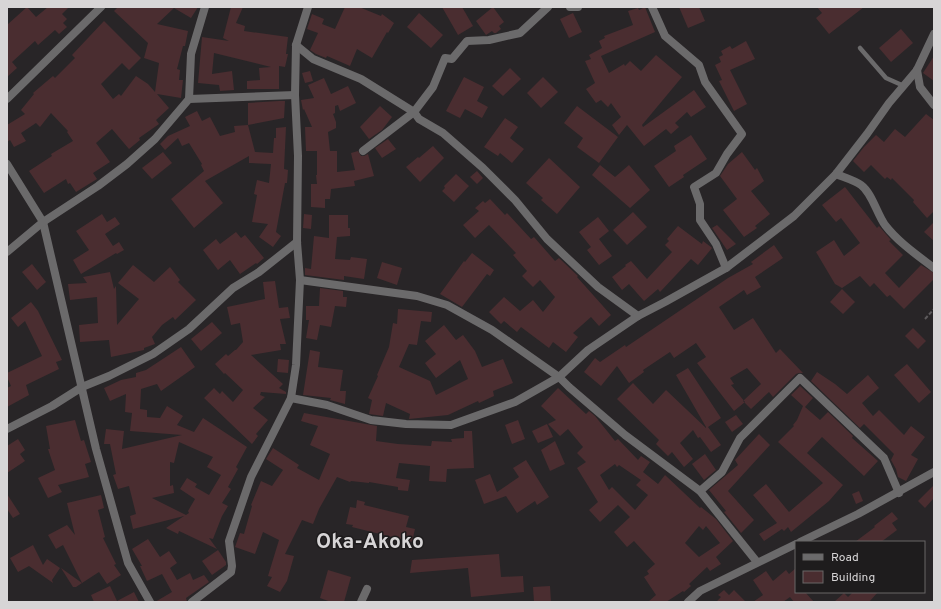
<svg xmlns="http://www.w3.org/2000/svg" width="941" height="609" font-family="Overpass,sans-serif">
	<rect width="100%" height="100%" fill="#282527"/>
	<g fill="#4a2d30" fill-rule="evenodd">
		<polygon points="27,7 36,17 48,7 69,7 62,14 67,19 63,23 67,27 59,34 55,30 38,45 35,41 12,62 17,68 7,77 7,25"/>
		<polygon points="118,7 198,7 191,18 174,8 157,24 188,31 185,46 183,46 177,69 180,70 179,80 183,80 181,98 157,94 169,108 156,120 159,124 139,138 140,140 129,149 112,129 96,143 110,162 93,173 97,179 76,192 70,183 68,184 66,179 44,193 29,171 52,156 51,154 73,141 67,132 68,131 51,113 40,127 36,123 21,133 26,141 14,147 10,140 7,142 7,125 25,114 21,110 34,94 33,93 53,76 55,78 75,58 72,55 104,21 141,58 129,70 122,63 101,84 113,99 119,94 121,96 136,76 148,84 155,92 159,63 144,58 148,43 114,11"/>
		<polygon points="231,7 243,7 236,23 245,26 244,31 288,37 286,54 288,54 285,67 279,66 279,89 247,89 247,81 260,80 259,68 271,67 214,53 212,74 232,71 234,90 220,91 219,85 198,83 202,37 229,41 223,38"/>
		<polygon points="345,7 359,7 381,16 382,14 394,23 388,33 387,32 372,58 357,49 350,66 327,56 326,58 316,54 310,50 318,33 307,29 312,14 324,19 322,24 335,29"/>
		<polygon points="442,7 462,7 473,26 458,35"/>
		<polygon points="493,7 504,22 499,26 501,29 496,33 494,33 492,31 486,35 476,21"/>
		<polygon points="645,7 655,32 601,56 609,73 624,64 625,66 630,61 641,71 656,55 682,77 642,125 643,127 694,90 706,107 691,117 687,112 675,123 679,127 671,134 666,129 644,146 627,125 619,135 612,125 621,117 611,103 608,107 601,100 596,103 586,89 595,83 585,61 591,59 589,55 602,48 599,41 605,38 604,36 633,25 628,11 638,8 639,10"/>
		<polygon points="679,7 699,7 705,21 688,28"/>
		<polygon points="817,7 864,7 829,34 816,18 822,13"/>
		<polygon points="419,13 443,35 431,48 407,27"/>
		<polygon points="573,13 582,32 569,38 560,19"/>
		<polygon points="901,29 913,43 891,62 879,48"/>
		<polygon points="746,41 755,59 730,70 747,104 734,111 719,81 722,80 715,65 721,62 719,57 723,55 721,51 730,46 732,49"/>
		<polygon points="934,56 934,81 923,73"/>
		<polygon points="510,68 521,79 503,96 492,86"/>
		<polygon points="310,71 313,81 305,83 302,73"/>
		<polygon points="464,77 484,87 477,101 488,107 482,118 465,109 460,118 446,111"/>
		<polygon points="543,77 558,92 541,108 527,93"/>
		<polygon points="324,78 331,94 348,86 356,103 340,111 338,105 335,106 335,113 333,114 336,122 336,128 328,132 330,151 337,151 337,172 355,170 351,153 358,151 361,156 364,156 368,154 374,176 354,181 355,186 331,189 330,199 325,199 325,208 311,207 311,184 317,184 316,175 317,175 317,151 306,151 305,127 312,127 304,109 303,110 301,100 314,98 308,85"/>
		<polygon points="279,101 285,101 284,118 248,125 248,103"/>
		<polygon points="380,106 392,117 382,130 369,139 360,127"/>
		<polygon points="577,106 618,137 599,163 577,147 583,138 564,123"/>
		<polygon points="197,111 202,121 210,117 220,136 235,132 234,126 248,125 255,152 273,153 274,138 276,138 276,128 286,127 284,169 288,170 287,183 285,183 276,232 281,236 273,247 259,237 268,224 252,222 257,195 254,194 257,180 269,183 271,164 249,163 249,156 205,181 223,203 194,228 171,199 204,171 201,165 202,164 189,143 182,146 178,138 165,150 160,144 168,136 190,126 185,117"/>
		<polygon points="926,114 934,120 934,211 927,218 913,202 914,200 892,178 891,180 887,177 885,179 871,165 864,172 853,161 864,147 876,135 884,142 895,129 905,137"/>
		<polygon points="505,118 518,127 510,138 524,149 512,163 500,153 498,156 484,147"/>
		<polygon points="691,135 707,159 683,175 684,177 669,187 654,166 676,151 674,146"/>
		<polygon points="388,139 396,149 382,158 375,148"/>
		<polygon points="433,146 444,158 420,182 406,167 418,157 419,158"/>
		<polygon points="163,152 172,163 152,179 142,168"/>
		<polygon points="742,152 755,170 757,168 764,181 751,191 770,214 755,226 757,228 744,237 723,210 737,199 720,176 728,164"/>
		<polygon points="549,158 580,187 557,214 541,200 543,198 526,183"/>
		<polygon points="600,165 615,177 629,165 650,190 630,208 592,175"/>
		<polygon points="477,171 483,178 477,184 470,177"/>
		<polygon points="456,174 469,186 454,202 442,191 445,188 444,186"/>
		<polygon points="845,187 877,228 879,226 891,240 889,241 903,255 885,273 899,288 921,265 934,273 934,279 904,309 890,295 887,297 874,283 870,287 860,276 842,288 835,284 816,252 834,240 844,256 860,243 841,218 836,222 822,205"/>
		<polygon points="490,199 505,215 507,213 531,239 534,237 555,261 559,258 578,276 577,277 611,315 599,326 591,317 573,333 578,337 566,352 553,342 549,348 521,327 517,332 504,321 501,324 489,312 504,297 520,311 533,300 543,312 555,297 540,280 533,287 522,276 527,271 513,255 516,253 489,225 475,238 463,225 479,211 475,208 483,201 485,203"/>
		<polygon points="633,212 647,227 627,245 613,230"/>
		<polygon points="102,214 107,222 115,217 120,224 105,234 113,246 119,242 124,250 117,254 116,253 81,274 73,260 89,250 76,231"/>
		<polygon points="304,214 312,215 311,229 303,228"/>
		<polygon points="329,215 348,215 348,228 350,228 350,236 337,237 335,259 350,260 351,257 367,259 364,279 344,276 344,280 305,275 305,268 311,269 314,236 329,238"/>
		<polygon points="598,217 609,231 599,239 612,256 599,265 587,250 591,247 579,232"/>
		<polygon points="934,222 934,241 924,232"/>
		<polygon points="717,225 736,244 727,250 712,228"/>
		<polygon points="678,226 702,244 703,241 711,247 712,248 698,265 691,259 660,292 658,289 644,301 629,284 622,290 612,277 626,266 625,265 631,261 647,279 672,252 665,245 669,241 667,239"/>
		<polygon points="236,232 241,238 245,235 264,258 257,264 256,263 240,274 230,260 218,270 203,250 216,239 220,244"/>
		<polygon points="774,245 783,258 755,277 761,287 747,295 744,290 719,307 734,330 753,318 776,353 780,349 803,373 799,373 796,374 773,397 769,392 751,409 743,401 761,384 747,368 730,378 734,384 731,385 745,402 734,411 697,363 706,357 696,343 674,358 670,352 643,370 644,372 629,383 617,366 601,386 584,372 595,358 600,362 625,345 626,347 728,278 753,264 751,262"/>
		<polygon points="472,253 494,270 490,276 487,274 462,307 440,294 464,261 465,262"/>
		<polygon points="382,262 402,268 397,285 377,278"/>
		<polygon points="32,264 46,282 37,290 22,272"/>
		<polygon points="133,265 154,282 170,267 180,280 178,282 196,300 175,320 173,317 162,325 152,337 155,344 144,348 144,350 111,357 109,340 80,342 79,325 98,323 97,297 70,300 68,284 87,283 83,277 110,272 114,289 116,286 117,325 139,299 118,283"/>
		<polygon points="275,281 279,308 288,307 290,318 280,319 286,344 280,344 281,350 251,355 283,384 279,388 286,392 286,394 261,392 260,395 265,397 253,408 268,420 256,434 258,436 252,444 204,398 214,388 220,394 222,391 233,402 243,390 225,373 224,374 215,364 226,354 228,356 235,350 236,350 243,342 240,323 231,325 227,307 265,299 263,282"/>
		<polygon points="320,288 343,291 343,297 347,297 346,307 335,306 331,327 320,325 317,340 306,338 309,320 306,320 306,306 319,306"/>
		<polygon points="842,289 855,302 843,314 830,302"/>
		<polygon points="31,302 38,311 62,360 56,362 59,369 26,385 29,395 7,407 7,388 11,386 7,377 7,373 42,356 25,321 18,327 11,318"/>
		<polygon points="398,309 432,312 431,322 421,321 417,345 409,344 399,367 430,381 436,395 468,379 460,360 436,378 425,363 436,354 425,341 444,325 456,340 463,335 475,351 482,367 503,359 513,383 493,391 494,396 479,403 478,401 448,415 409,419 410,414 386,403 383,416 369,414 372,400 368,398 378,376 377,375 389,347 393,323 397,324"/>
		<polygon points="212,322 222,333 201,351 191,339"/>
		<polygon points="913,328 926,341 918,349 905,336"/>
		<path d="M181 347 195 367 161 391 157 384 141 389 140 409 147 410V417L160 418 167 406 183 416 177 425 194 432 203 418 247 447 236 467 238 469 228 487 231 489 222 503 228 506 222 516 213 539 209 538 217 549 179 531 178 534 166 528 184 516 133 529 130 516 136 514 129 486 118 489 113 475 116 474 110 444H104L106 429 124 431 122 449 182 435 130 431 132 413 125 412 126 394 110 401 104 388 121 380 136 377V373L146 370ZM179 442 213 457 207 467 221 475 209 495 195 487 197 484 187 478 180 489 195 499 188 511 189 513 186 515 152 498 174 493 173 485 170 486V462L174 463Z"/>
		<polygon points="310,350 320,352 318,367 343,370 340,391 346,391 345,404 330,400 331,398 303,395"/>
		<polygon points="278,359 289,360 288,373 277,372"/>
		<polygon points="907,364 931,392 919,403 894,375"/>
		<polygon points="688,368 721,418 708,427 721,445 711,452 700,437 698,438 693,430 680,443 693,459 684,467 672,452 668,456 656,444 659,440 617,399 633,383 653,404 666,390 706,428 706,427 676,375"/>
		<polygon points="817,372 835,384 847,394 868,375 879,388 862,403 873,416 879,410 904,435 911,426 925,437 911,455 918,459 906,481 898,477 896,469 891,460 894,454 864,424 860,428 811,381"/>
		<polygon points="800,386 813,398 805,407 820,420 828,412 853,436 852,438 878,461 864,476 822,437 807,453 843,485 829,501 791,532 788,527 784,531 782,529 764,541 759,534 777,523 753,495 766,484 789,512 823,483 778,442 794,426 793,425 797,420 803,406 791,395"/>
		<path d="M558 388 586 414 589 411 595 416 615 441 618 439 638 460 641 456 650 462 643 472 658 484 665 475 700 508 701 507 716 519 733 541 716 557 721 564 710 571 707 567 689 584 691 586 684 592 683 591 666 602H648L656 595 644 577 649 574 647 571 655 564 634 541 627 547 614 532 630 517 618 505 600 522 589 510 598 502 577 468 586 462 577 453 583 447 568 429 560 436 548 424 556 420 541 406ZM615 464 617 467 619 465 641 480 636 485 648 495 635 510 612 487 609 490 600 475ZM699 526 703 530 706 526 720 543 699 557 685 543Z"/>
		<polygon points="304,413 377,426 376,441 398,444 431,446 432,441 452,442 451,439 464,438 464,431 472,431 474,468 447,469 446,482 429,481 430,466 399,463 396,478 410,480 408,491 398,490 398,487 369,482 369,483 351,481 350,482 337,477 319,509 313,524 302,520 285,554 294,556 287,581 280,592 267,586 272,577 268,576 279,540 263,532 255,554 235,547 240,533 244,534 252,506 251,505 261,481 272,486 283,470 266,459 273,448 299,465 297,468 319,480 330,454 310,445 318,426 301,421"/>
		<polygon points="736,415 743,424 732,432 725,422"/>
		<polygon points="75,420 81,441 84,440 91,462 85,464 89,477 58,485 62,492 48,498 38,478 55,470 48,449 50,449 46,426"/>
		<polygon points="518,420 525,439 512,444 505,425"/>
		<polygon points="547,424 553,437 538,443 532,431"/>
		<polygon points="759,434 770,445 728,491 754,520 741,533 724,512 726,511 709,490 738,465 735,460"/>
		<polygon points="18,439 25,450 20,454 25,461 7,473 7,446"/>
		<polygon points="555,441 565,464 550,471 541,450"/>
		<polygon points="705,454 716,470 704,480 692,464"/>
		<polygon points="526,460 549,497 537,505 535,501 517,513 506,496 484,504 475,480 490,474 497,492 519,477 513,468"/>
		<polygon points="934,485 934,498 925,508 918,501"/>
		<polygon points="859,491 863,501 856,504 852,494"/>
		<polygon points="7,494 20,514 13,518 7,509"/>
		<polygon points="101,495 104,508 98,510 105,537 103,538 116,564 114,565 121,575 107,584 99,572 82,583 63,545 56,549 48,535 67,525 75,535 67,503"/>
		<polygon points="357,500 365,502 364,505 409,516 406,527 415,529 412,542 352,527 353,525 346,524 350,507 356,508"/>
		<polygon points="892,512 898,519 892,523 897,530 881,542 855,542 875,527 874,526"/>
		<polygon points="148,539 160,557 169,551 177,563 170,568 177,580 190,573 193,580 204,575 209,582 186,598 187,602 155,602 172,592 162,574 147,581 140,566 142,566 132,549"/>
		<polygon points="33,545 43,565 47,559 60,568 52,580 53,583 29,566 18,572 10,558"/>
		<polygon points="218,550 226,562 226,565 212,575 202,561"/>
		<polygon points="499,554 501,577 523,576 524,592 471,597 468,568 410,573 412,560"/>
		<polygon points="61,568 82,583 76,587 73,587"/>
		<polygon points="796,568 796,592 805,592 814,602 794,602 790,597 783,602 753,602 763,595 753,580 766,571 773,581 786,570 789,574"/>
		<polygon points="328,570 351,577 344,602 331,602 320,598"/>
		<polygon points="110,586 117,601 134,592 139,602 94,602 91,595"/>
		<polygon points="550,586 551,602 534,602 533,587"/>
		<polygon points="724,590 729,595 734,590 746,602 716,602 721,597 718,595"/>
		<polygon points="853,592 878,592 869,602 834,602 844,593 848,597"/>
	</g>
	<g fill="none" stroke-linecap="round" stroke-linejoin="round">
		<polyline stroke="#5d5a5c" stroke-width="2" stroke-dasharray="4 2" stroke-linecap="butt" points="925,319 934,309"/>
		<polyline stroke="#6b6a6b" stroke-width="4.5" points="860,48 886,78 904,86"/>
		<g stroke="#6b6a6b" stroke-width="8">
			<polyline points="570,7 578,7"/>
			<polyline points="652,7 665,36 699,65 705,82 742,134 727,154 716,173 694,187 700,204 700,220 716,244 726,268"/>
			<polyline points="296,45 313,59 361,79 414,112 419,119 443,133 483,168 515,200 547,239 598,287 638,316"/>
			<polyline points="917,70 920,87 934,105"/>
			<polyline points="7,99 101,7"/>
			<polyline points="189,99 191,54 205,7"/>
			<polyline points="363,151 414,112 433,87 445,58 452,59 467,41 489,40 520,33 548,7"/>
			<polyline points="7,164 43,222 96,449 128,563 150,602"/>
			<path d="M836 174C843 177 854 180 861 185 872 193 877 214 885 225 898 242 917 255 934 268"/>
			<polyline points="7,252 43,222 98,186 127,164 155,139 189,99 295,95"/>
			<polyline points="300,280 417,296 447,305 492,330 559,377 569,387 625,435 700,491 757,562"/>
			<polyline points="291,398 327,405 371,420 406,424 451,425 515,402 559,377 588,350 638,316 665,302 726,268 794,216 836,174 867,134 889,103 917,70 934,34"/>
			<polyline points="7,429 52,406 82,387 109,376 153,354 189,329 233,288 259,272 297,242"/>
			<polyline points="700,491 722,472 740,438 800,378 884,458 899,493"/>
			<polyline points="800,542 858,514 934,472"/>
			<polyline points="192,602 231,572 232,566 229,541 251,477 291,398 296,365 300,280 297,242 298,156 295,95 296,45 308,7"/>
			<polyline points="361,602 367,589"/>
			<polyline points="688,602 700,591 796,544"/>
		</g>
	</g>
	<g text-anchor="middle" stroke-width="3" stroke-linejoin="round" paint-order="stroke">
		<g font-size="21" font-weight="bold" fill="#d7d5d6" stroke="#1e1c1d">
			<text x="370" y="548">Oka-Akoko</text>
		</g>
	</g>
	<rect width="941" height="609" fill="none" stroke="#d7d5d6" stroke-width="16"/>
	<rect x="795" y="541" width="130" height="52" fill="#1e1c1d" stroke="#686667"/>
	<rect x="803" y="554" width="20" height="6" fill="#6b6a6b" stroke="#686667"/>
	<text x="831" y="561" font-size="12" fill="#d7d5d6">Road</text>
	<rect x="803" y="571" width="20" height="12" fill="#4a2d30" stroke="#686667"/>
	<text x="831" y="581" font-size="12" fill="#d7d5d6">Building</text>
</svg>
